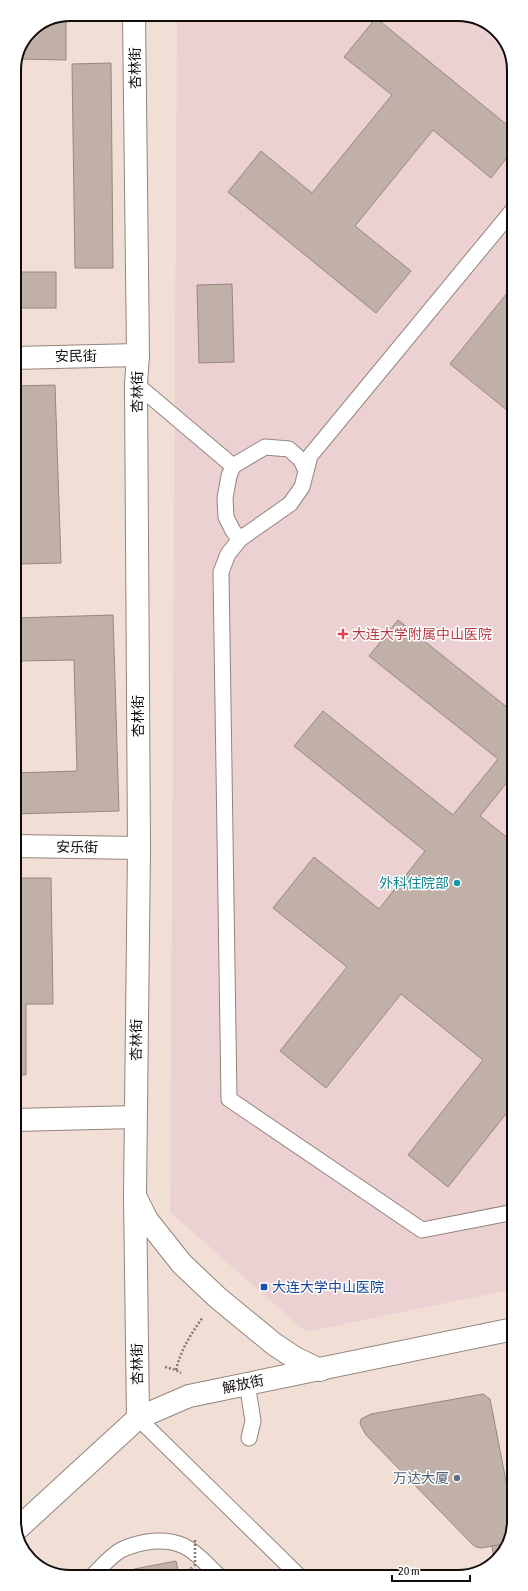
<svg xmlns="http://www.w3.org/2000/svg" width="528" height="1591" font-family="'Asap Condensed','Noto Sans SC',sans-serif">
	<rect width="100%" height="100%" fill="#f1dfd6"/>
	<polygon fill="#ecd1d3" points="177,14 462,14 495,28 512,55 514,1289 306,1332 170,1212"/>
	<g fill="#c1b0a8" stroke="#97877f">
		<polygon points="66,16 66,60 17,59 30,30"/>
		<polygon points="376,18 512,129 512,151 491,178 433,130 355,226 411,271 376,313 228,192 261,151 312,193 392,95 344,57"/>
		<polygon points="111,63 113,268 75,268 72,64"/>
		<rect x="14" y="272" width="42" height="36"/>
		<polygon points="232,284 234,362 199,363 197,285"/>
		<polygon points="512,287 513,415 450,364"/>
		<polygon points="55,385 61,563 19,564 14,386"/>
		<polygon points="113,615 119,811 15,814 15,773 77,771 74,660 15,661 15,618"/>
		<polygon points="398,620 513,712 513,775 480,816 513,842 513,1105 448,1187 408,1155 483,1060 401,994 326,1088 280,1051 347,967 273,908 314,857 379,909 425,851 294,746 323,711 453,815 498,759 369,656"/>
		<polygon points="15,878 51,878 53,1004 26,1004 26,1075 15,1075"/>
		<polygon points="483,1394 490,1399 514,1522 506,1544 481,1548 476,1547 472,1544 366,1435 360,1424 361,1419 371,1414"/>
		<polygon points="506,1544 502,1555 494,1561 492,1546"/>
		<polygon points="176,1561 179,1575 186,1573 186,1576 135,1577 134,1569"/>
		<polygon points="191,1567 200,1576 186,1576 186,1573"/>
	</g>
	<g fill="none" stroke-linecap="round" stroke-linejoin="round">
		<g stroke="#94847c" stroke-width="17">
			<g id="service">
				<polyline points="512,211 310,456 302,487 290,504 240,539 228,554 221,572 229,1099 422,1230 514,1212"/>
				<polyline points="136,384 233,466"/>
				<polyline points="240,539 233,531 226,517 225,498 229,476 233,466 265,447 289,449 301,460 306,471"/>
				<polyline points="247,1383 253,1421 249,1438"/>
				<polyline points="138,1418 299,1576"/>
				<path d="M91 1577C100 1569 110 1556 121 1550 140 1541 165 1537 184 1546 198 1553 208 1566 219 1576"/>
			</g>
		</g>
		<g stroke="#94847c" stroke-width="24">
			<g id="minor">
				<polyline points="14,358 138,355"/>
				<polyline points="15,846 139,848"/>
				<polyline points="15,1120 135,1117"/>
			</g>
		</g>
		<g stroke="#94847c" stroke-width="24">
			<g id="tertiary">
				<polyline points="134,14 138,355 136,384 139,848 135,1195 138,1418"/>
				<polyline points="136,1198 147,1220 182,1264 218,1298 274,1344 295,1358 320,1370"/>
				<polyline points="16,1530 138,1418 189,1396 514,1329"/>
			</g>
		</g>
		<g stroke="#847872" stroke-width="2.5" stroke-dasharray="2 2" stroke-linecap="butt">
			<polyline points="165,1367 176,1370 181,1373"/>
			<path d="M176 1370C181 1349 191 1334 203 1317"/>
		</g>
		<use href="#service" stroke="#fff" stroke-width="15"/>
		<use href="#minor" stroke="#fff" stroke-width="22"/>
		<use href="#tertiary" stroke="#fff" stroke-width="22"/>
		<polyline stroke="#847872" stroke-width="2.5" stroke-dasharray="2 2" stroke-linecap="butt" points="195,1566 195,1540"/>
	</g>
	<path fill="#e0444e" stroke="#fff" stroke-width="1.5" d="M341 628h4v4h4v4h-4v4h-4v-4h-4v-4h4z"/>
	<circle fill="#0f9aa8" stroke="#fff" stroke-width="1.5" cx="457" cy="883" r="4"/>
	<rect fill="#1a4fb4" stroke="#fff" stroke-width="1.5" x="260" y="1283" width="8" height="8" rx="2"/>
	<circle fill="#5c6f8a" stroke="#fff" stroke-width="1.5" cx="457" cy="1478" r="4"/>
	<g text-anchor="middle" stroke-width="3" stroke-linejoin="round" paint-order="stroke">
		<g font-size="14" fill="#120d0a" stroke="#fff">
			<text transform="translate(135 68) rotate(-91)" y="5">杏林街</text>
			<text transform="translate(76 356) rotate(-1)" y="5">安民街</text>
			<text transform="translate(137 392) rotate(-89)" y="5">杏林街</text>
			<text transform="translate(138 716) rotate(-90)" y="5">杏林街</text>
			<text transform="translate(77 847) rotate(1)" y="5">安乐街</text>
			<text transform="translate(136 1040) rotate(-89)" y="5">杏林街</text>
			<text transform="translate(137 1364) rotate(-91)" y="5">杏林街</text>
			<text transform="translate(243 1384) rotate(-12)" y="5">解放街</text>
		</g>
		<g font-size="14" fill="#be3a42" stroke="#fff" text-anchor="start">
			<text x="352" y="639">大连大学附属中山医院</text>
		</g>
		<g font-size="14" fill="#0d838f" stroke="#fff" text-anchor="end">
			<text x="449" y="888">外科住院部</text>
		</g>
		<g font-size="14" fill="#164399" stroke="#fff" text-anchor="start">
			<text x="272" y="1292">大连大学中山医院</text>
		</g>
		<g font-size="14" fill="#4e5e75" stroke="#fff" text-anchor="end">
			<text x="449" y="1483">万达大厦</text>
		</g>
	</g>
	<path d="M0 0H528V1591H0ZM70 21H458A49 49 0 0 1 507 70V1521A49 49 0 0 1 458 1570H70A49 49 0 0 1 21 1521V70A49 49 0 0 1 70 21Z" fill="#fff" fill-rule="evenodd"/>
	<path fill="none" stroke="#120d0a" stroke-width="2" d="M70 21H458A49 49 0 0 1 507 70V1521A49 49 0 0 1 458 1570H70A49 49 0 0 1 21 1521V70A49 49 0 0 1 70 21Z"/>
	<path d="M392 1575v6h78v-6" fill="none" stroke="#120d0a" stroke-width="2"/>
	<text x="398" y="1575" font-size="12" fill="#120d0a" stroke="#ffffff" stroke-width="3" paint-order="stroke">20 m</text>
</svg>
